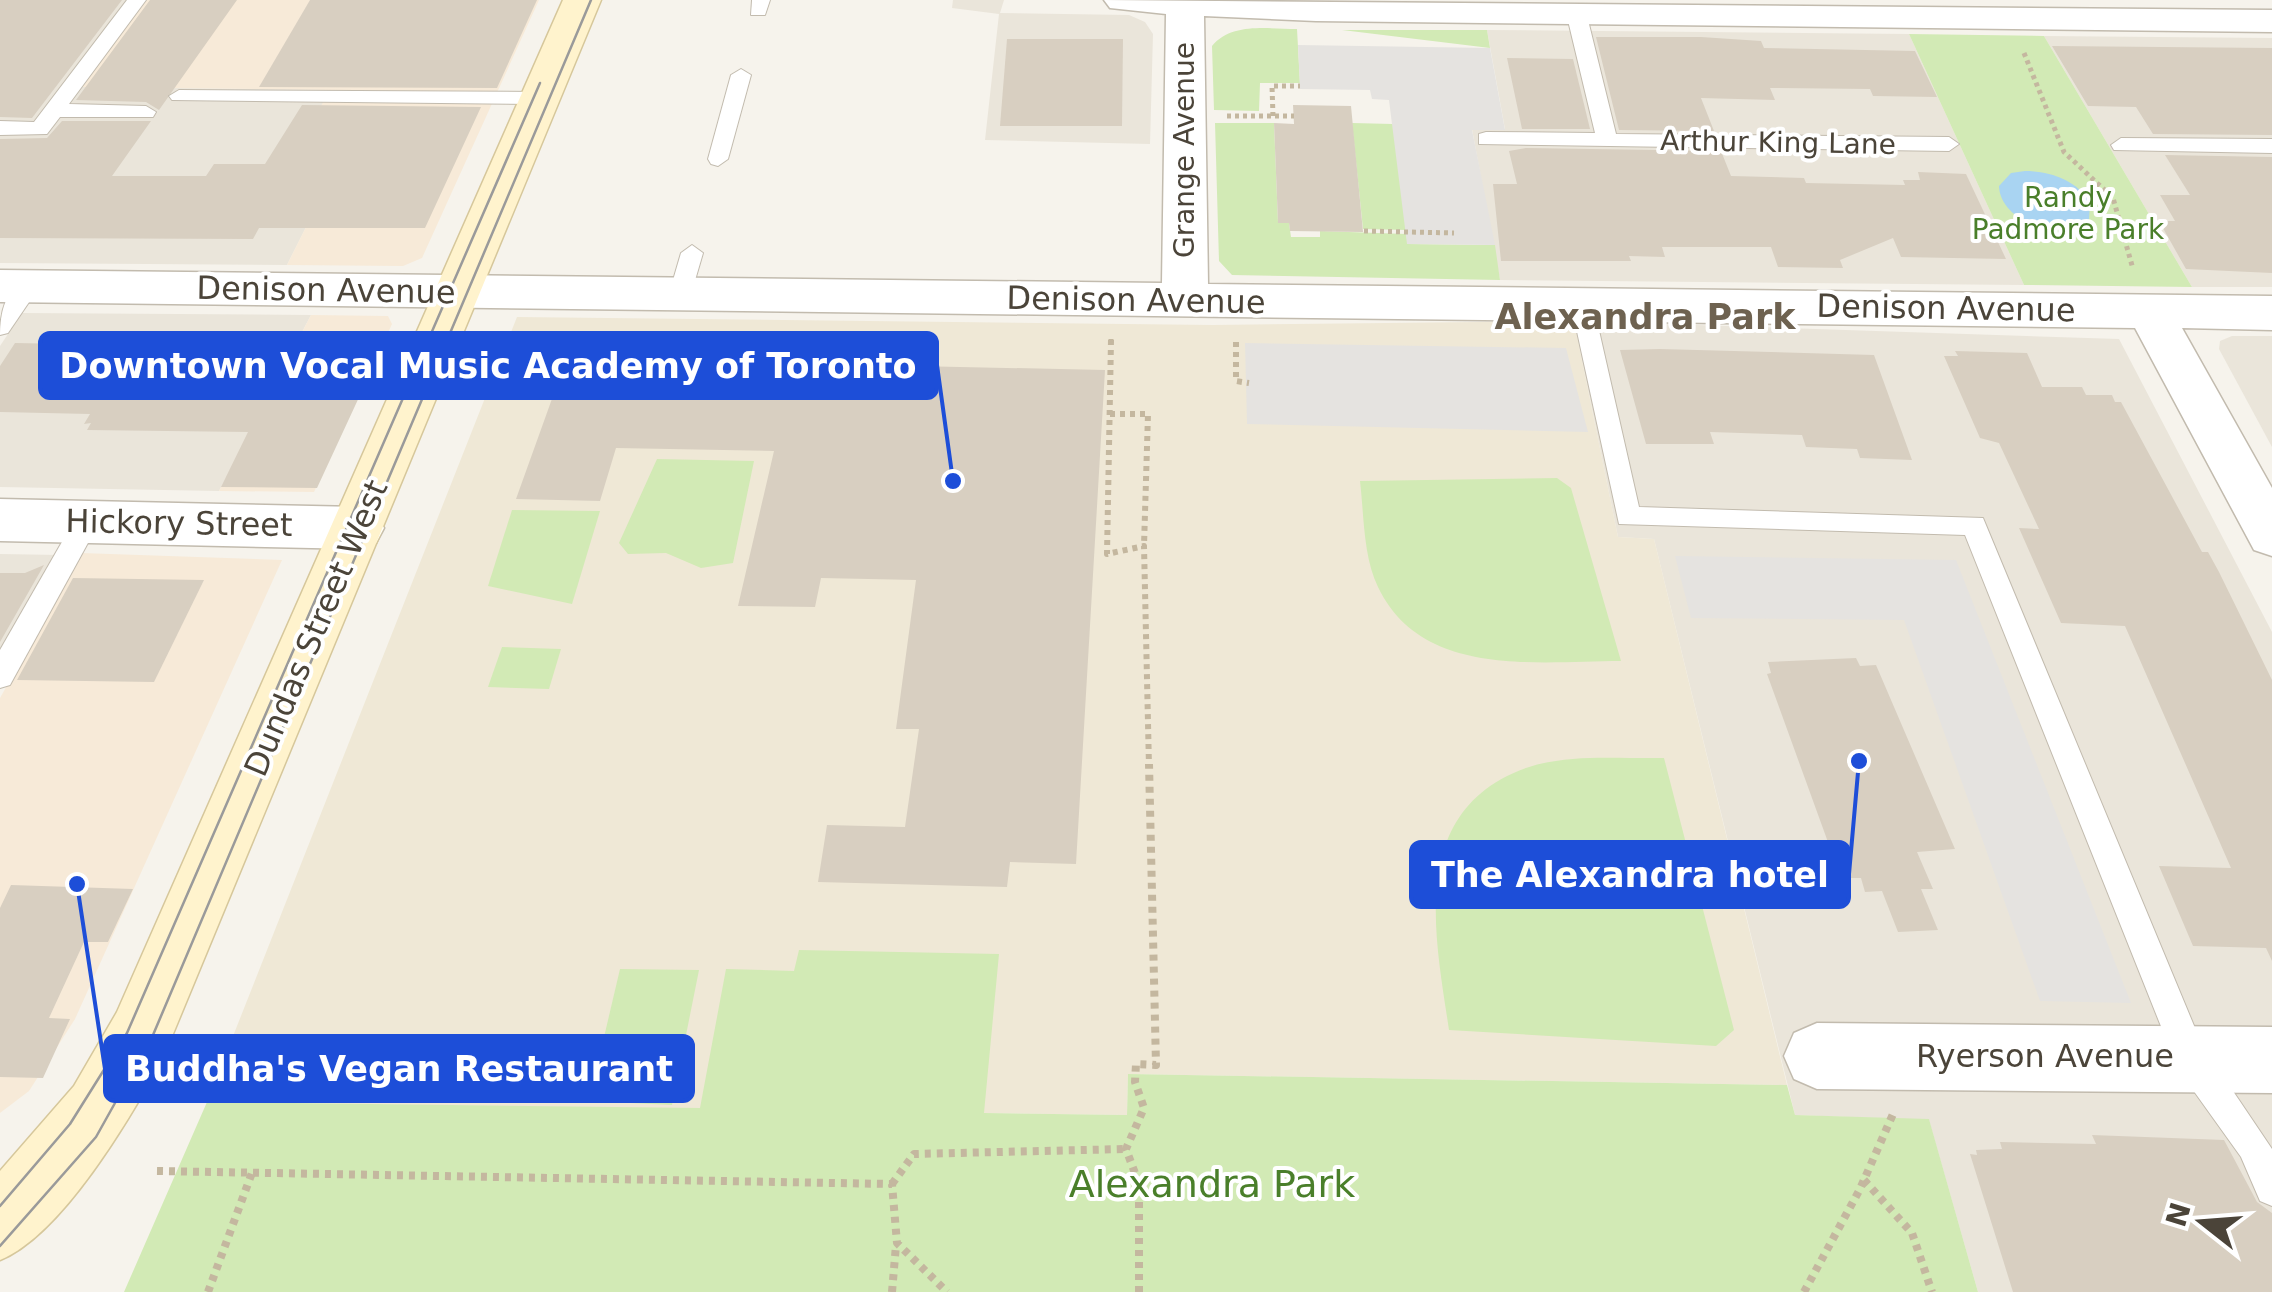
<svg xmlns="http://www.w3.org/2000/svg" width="2272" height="1292" font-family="'DejaVu Sans',sans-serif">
	<rect width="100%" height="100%" fill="#f6f3ec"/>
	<g fill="#eae5da">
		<polygon points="0,0 147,0 83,87 331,90 342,156 287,265 0,263"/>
		<polygon points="953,0 1004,0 1000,13 1129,15 1145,22 1153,34 1150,144 985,140 999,14 952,8"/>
		<polygon points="1487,30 1909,34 2024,285 1500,280 1472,129 1505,129"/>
		<polygon points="2044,36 2272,38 2272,287 2192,287"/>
		<polygon points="22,313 311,315 219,491 0,487 0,346"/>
		<polygon points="1574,321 2119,339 2272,632 2272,1292 1978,1292 1929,1120 1795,1115 1654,539 1618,537"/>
		<polygon points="2232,336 2272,336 2272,447 2219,349 2220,341"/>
		<polygon points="0,554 60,555 0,661"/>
	</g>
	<g fill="#f7ead8">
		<polygon points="147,0 539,0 422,258 403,266 287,265 341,157 293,155 330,90 82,87"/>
		<polygon points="311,315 388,316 392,324 314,492 219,491"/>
		<polygon points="81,553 282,560 75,1019 29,1091 0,1113 0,698"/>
	</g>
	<polygon fill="#efe8d6" points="517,317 1213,325 1574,321 1618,537 1654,539 1787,1085 1128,1074 1127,1115 207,1102"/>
	<g fill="#d2eab5">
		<path d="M1297 29 1300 83H1260L1259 111 1214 110 1212 46C1232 22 1268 29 1297 29Z"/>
		<polygon points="1342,30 1487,30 1490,48"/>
		<polygon points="1909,34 2044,36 2192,287 2024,285"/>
		<polygon points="1215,123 1274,123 1278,222 1289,223 1291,237 1320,237 1320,231 1406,234 1408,244 1495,245 1500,280 1232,275 1219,261"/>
		<polygon points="1352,123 1393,124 1406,230 1363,229"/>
		<polygon points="657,459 754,461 733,563 701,568 666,553 628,554 619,543"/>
		<path d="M1557 478 1571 488 1621 661C1538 661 1422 679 1378 587 1363 556 1364 514 1360 481Z"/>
		<polygon points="512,510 600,511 572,604 488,586"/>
		<polygon points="502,647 561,649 549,689 488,687"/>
		<path d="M1664 758 1734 1030 1716 1046 1449 1030C1435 935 1407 811 1526 768 1569 753 1620 759 1664 758Z"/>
		<polygon points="799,950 999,954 984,1113 1127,1115 1128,1074 1787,1085 1795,1115 1929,1119 1978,1292 124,1292 207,1102 700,1108 726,969 794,971"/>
		<polygon points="620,969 699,970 672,1105 589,1101"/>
	</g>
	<g fill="#e5e3e0">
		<polygon points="1298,45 1490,48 1505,130 1472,130 1495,245 1407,244 1389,100 1372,99 1370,90 1300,89"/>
		<polygon points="1245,343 1566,348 1588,432 1247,424"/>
		<polygon points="1675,556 1956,560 2131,1003 2040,1001 1904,620 1691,618"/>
	</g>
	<path fill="#a9d4f2" d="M2025 171C2050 171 2076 180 2090 202L2089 219C2063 242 2000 223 1999 186L2011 173Z"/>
	<g fill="#d8cfc1">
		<polygon points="0,0 122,0 32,118 0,117"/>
		<polygon points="150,0 237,0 159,110 146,102 76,100"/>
		<polygon points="310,0 537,0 497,88 259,87"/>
		<polygon points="1596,37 1701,37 1761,41 1764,48 1915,51 1937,97 1873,96 1870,89 1770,88 1775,100 1701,98 1714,131 1619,130"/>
		<polygon points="1007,39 1123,39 1122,126 1000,126"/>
		<polygon points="2052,46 2272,48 2272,135 2153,134 2136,107 2088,106"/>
		<polygon points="1507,58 1573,59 1590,129 1522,129"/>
		<polygon points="302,105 481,107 425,228 259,228 253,239 0,238 0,139 47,138 62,121 151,121 112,176 206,176 214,164 265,164"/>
		<polygon points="1293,105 1351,106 1363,232 1290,231 1289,223 1278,223 1274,123 1294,124"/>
		<polygon points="1526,148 1721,151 1731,176 1804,178 1806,183 1905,185 1903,180 1920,180 1918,172 1966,174 2006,259 1901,257 1893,238 1840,260 1843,268 1778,267 1771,247 1662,247 1665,257 1629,256 1631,261 1501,261 1493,184 1517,184 1509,151"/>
		<polygon points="2165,155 2272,157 2272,273 2186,269 2159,221 2175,221 2160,195 2190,195"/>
		<polygon points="126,337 324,340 386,339 317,488 221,487 248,432 87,430 91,423 84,424 90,414 0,412 0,366 15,343 121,345"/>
		<polygon points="1660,349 1874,355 1912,460 1860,458 1857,449 1806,447 1802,435 1710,432 1714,444 1646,444 1620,350"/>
		<polygon points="1955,351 2027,353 2042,387 2082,387 2086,395 2112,395 2115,402 2121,402 2202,552 2208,552 2219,572 2272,680 2272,961 2266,948 2193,946 2159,866 2231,868 2125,626 2061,623 2019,528 2039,529 1999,443 1980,438 1944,356 1958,356"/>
		<polygon points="545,358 1105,370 1076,864 1010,862 1007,887 818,882 827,825 905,827 919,729 896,729 916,580 821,578 815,607 738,606 774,451 616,448 600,501 516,499 553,396 532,396"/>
		<polygon points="44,565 0,642 0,573 25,573"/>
		<polygon points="73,578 204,580 154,682 17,680"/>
		<polygon points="1856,658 1860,666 1876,665 1955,849 1917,852 1933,889 1921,889 1938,930 1898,932 1882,891 1865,892 1861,878 1841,878 1767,674 1771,673 1768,662"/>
		<polygon points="11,885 133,889 108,942 84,942 49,1018 70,1019 43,1078 0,1077 0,908"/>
		<polygon points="2092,1135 2224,1140 2257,1202 2272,1213 2272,1292 2013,1292 1970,1154 1977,1155 1976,1150 2002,1149 2000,1142 2096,1144"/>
	</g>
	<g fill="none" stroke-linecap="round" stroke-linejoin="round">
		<g stroke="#c2bbae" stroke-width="2">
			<g id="lane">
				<polygon points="127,0 146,0 69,104 146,106 156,112 153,117 60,117 47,134 0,135 0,121 34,122"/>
				<polygon points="752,0 770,0 765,15 751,15"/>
				<polygon points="1576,6 1586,12 1616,134 1949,137 1959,144 1949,151 1479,144 1479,134 1486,132 1595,133 1566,12"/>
				<polygon points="741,69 751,75 728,159 718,166 711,164 708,159 731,75"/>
				<polygon points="179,90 540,92 550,98 540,104 172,100 169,96"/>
				<polygon points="2121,138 2272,139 2272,153 2114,150 2111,145"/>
				<polygon points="692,245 703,253 691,294 680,302 669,294 681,253"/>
				<path d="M29 278 40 286 8 333 0 335C0 314 5 286 29 278Z"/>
				<polygon points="1582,296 1593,304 1639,507 1983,518 2202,1045 2272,1149 2272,1206 2260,1201 2241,1157 2178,1069 1965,535 1619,524 1571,304"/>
				<polygon points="87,511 100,521 10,685 0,688 0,650 78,514"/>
			</g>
		</g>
		<g stroke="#c2bbae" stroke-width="3">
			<g id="street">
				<polygon points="1104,0 2272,10 2272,32 1316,21 1204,16 1208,284 2272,296 2272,330 2182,328 2272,488 2272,556 2254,550 2135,328 0,302 0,270 1162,283 1166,14 1110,8"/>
				<polygon points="0,499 358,507 376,513 384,528 376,543 358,549 0,541"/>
				<polygon points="1817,1023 2272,1027 2272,1093 1817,1089 1794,1079 1784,1056 1794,1033"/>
			</g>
		</g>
		<g stroke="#d6c79b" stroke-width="3">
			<path id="secondary" d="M563 0H601L163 1058C131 1117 62 1235 0 1260V1171L74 1086 117 1012Z"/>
		</g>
		<g stroke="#c4b79f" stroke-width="5" stroke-dasharray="4 4" stroke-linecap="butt">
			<polyline points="2024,53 2064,152 2113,198 2133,269"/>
			<polyline points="1227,116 1294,116"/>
			<polyline points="1273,116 1272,86 1300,86"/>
			<polyline points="1364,231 1454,233"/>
			<polyline points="1111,343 1111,339"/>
		</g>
		<g stroke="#c4b79f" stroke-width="6" stroke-dasharray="5 5" stroke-linecap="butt">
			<polyline points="1111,340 1107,554 1144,546 1149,767"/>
			<polyline points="1236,342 1236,381 1249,383"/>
			<polyline points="1110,414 1148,414 1144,546"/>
		</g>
		<g stroke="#c4b79f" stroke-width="8" stroke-dasharray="6 6" stroke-linecap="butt">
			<polyline points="157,1171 892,1184 897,1243 947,1292"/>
			<polyline points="1864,1180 1912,1233 1932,1292"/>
			<polyline points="892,1184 914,1154 1126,1149"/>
			<polyline points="208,1292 253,1170"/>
			<polyline points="892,1292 896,1245"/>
			<polyline points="1139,1292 1139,1184 1126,1149 1144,1108 1135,1082 1136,1064 1156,1065 1149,764"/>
			<polyline points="1804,1292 1860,1189 1893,1114"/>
		</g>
		<use href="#lane" fill="#fff" fill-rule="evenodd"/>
		<use href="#street" fill="#fff" fill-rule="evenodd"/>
		<use href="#secondary" fill="#fff3cd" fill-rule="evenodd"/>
		<g stroke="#9a9a9a" stroke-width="2.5">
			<polyline points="0,1206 70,1124 127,1033 540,83"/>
			<polyline points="0,1246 96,1137 153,1035 591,0"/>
		</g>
	</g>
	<g text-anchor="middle" stroke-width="8" stroke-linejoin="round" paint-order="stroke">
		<g font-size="28" fill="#4b4439" stroke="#fff">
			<text transform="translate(1778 142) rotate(1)" y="10">Arthur King Lane</text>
			<text transform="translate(1184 150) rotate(-90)" y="10">Grange Avenue</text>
		</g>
		<g font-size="28" fill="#4a7f2a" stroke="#fff">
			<text x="2068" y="207">Randy<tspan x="2068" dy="32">Padmore Park</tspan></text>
		</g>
		<g font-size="32" fill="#4b4439" stroke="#fff">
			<text transform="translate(326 290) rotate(1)" y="11">Denison Avenue</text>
			<text transform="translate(1136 300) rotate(1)" y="11">Denison Avenue</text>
			<text transform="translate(1946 308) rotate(1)" y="11">Denison Avenue</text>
			<text transform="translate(179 523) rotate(1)" y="11">Hickory Street</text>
			<text transform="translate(316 628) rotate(-67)" y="11">Dundas Street West</text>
			<text x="2045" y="1067">Ryerson Avenue</text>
		</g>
		<g font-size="35" font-weight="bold" fill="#6e6250" stroke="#fff">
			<text x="1645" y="329">Alexandra Park</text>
		</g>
		<g font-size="38" fill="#4a7f2a" stroke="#fff">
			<text x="1212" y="1197">Alexandra Park</text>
		</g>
	</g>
	<path fill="none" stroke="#1d4ed8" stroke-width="4" d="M953 481L937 365M1859 761L1849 874M77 884L105 1069"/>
	<g fill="#1d4ed8" stroke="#fff" stroke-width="4">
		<circle cx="953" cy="481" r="10"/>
		<circle cx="1859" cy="761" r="10"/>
		<circle cx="77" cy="884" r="10"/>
	</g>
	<g fill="#1d4ed8" stroke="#1d4ed8" stroke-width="4">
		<rect x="40" y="333" width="897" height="65" rx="10"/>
		<rect x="1411" y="842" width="438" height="65" rx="10"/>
		<rect x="105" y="1036" width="588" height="65" rx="10"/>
	</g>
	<g font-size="35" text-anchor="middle" font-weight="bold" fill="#fff">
		<text x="488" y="378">Downtown Vocal Music Academy of Toronto</text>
		<text x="1630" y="887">The Alexandra hotel</text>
		<text x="399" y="1081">Buddha's Vegan Restaurant</text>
	</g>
	<g transform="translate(2202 1222) rotate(287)" stroke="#ffffff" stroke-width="8" paint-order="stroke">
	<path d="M0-8L18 38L0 25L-18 38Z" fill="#4b4439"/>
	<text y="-15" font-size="28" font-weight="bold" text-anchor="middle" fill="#4b4439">N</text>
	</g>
</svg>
